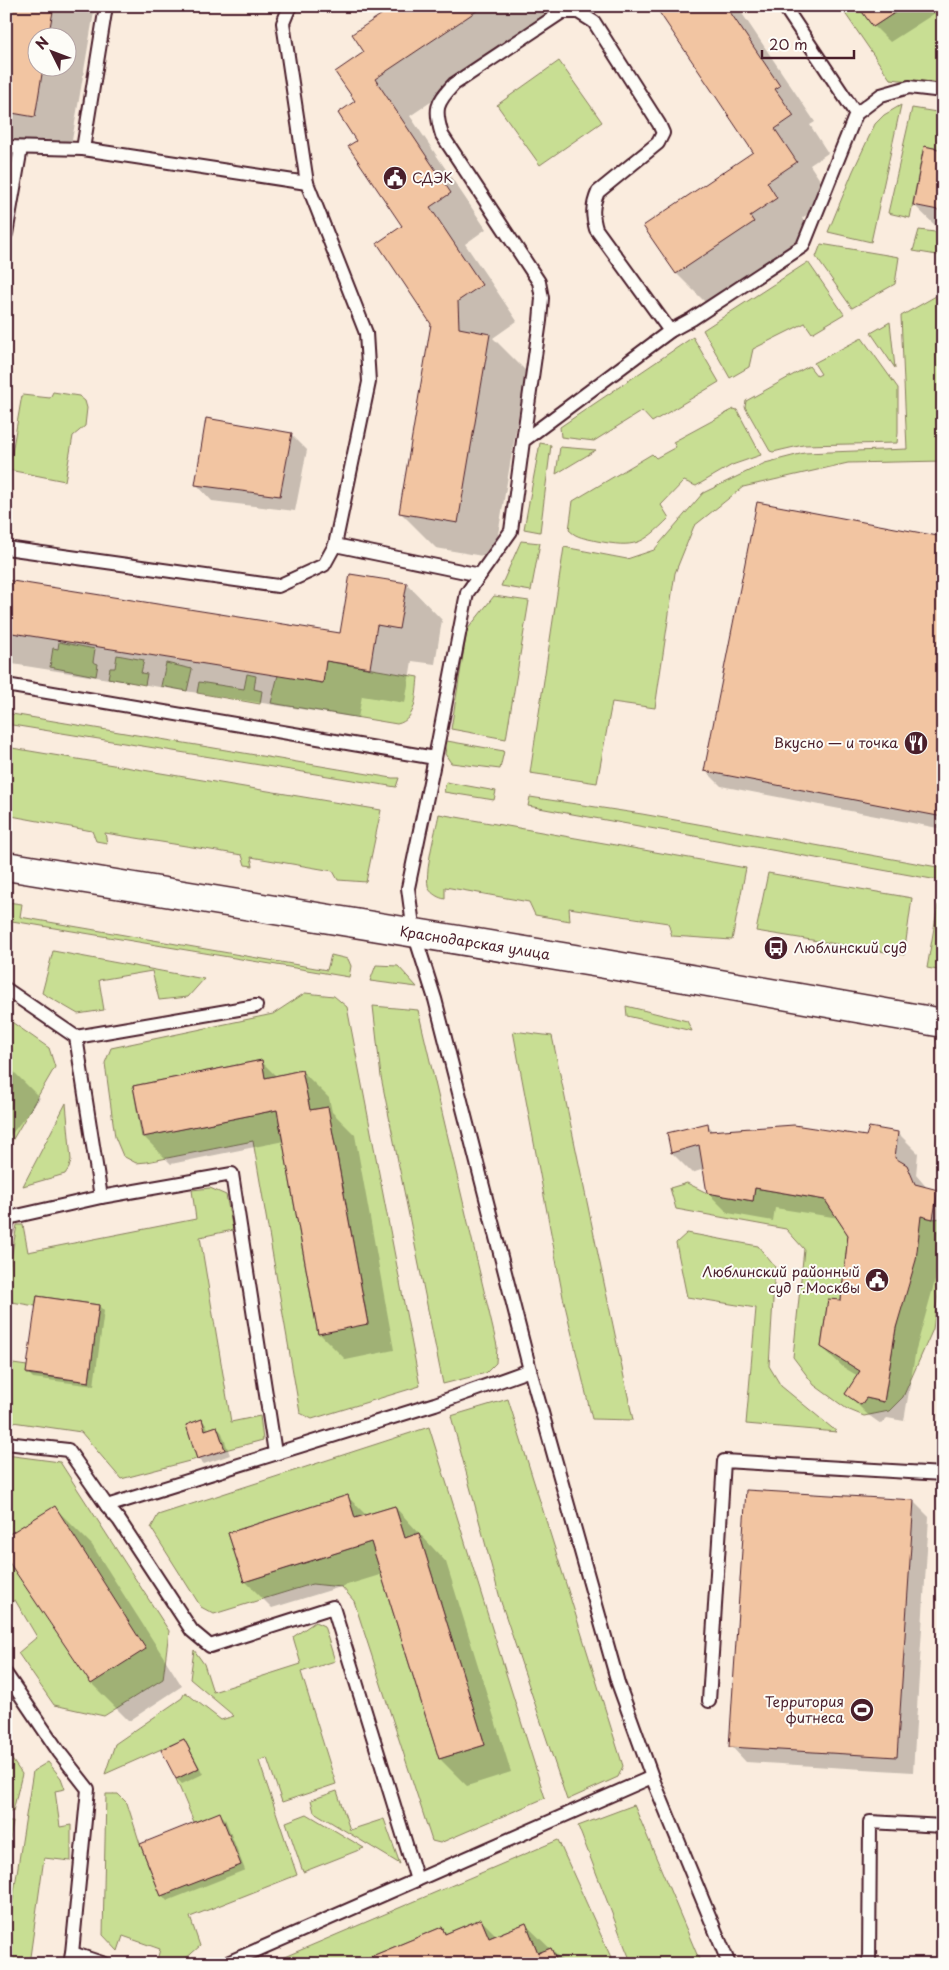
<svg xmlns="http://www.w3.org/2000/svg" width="949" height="1970" font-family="'Playpen Sans',sans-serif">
	<rect width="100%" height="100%" fill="#faecde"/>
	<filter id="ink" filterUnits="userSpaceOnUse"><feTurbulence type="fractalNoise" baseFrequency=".02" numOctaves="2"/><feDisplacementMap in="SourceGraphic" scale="10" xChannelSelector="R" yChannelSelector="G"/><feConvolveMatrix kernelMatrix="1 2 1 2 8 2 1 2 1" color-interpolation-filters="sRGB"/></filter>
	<g filter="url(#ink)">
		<g fill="#c8de93" stroke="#897e5f" fill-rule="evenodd">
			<polygon points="840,6 858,6 873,27 905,6 943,6 943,84 890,79"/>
			<polygon points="559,61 602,122 540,165 497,105"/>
			<polygon points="901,105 871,242 828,232 853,171 875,124 884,115"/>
			<polygon points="912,108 943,113 943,150 924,146 910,218 888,213"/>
			<polygon points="919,230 943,233 943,256 913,251"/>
			<polygon points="821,244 899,257 895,284 852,308 816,257"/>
			<polygon points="808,262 844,314 812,333 805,323 753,349 749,367 730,378 703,330"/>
			<polygon points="943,292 943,461 848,463 743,487 694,526 675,573 655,708 612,702 597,783 530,773 564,547 627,559 654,550 703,493 765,463 804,453 907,449 901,316"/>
			<polygon points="890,322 895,368 871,333"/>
			<polygon points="693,337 719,382 652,422 642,411 594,441 561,437 560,427"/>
			<polygon points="862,338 898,388 898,433 897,443 803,445 773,452 770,451 745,407 746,401 809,366 817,376 821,374 814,363"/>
			<polygon points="53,392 79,396 85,401 87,408 85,426 73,436 65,481 9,470 22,395 50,398"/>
			<path d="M734 409 737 410 761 455 732 465 696 486 684 481 661 505 669 518C642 545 635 548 597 541 585 538 577 538 569 530L573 501 652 454 656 458 676 447 673 442Z"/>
			<polygon points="540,443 551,445 540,532 524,529"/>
			<polygon points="560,447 596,450 556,474"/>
			<polygon points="521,541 540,543 531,591 501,586"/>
			<polygon points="494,596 529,601 506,739 451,729 467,630"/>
			<polygon points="59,642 95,649 93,662 98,664 96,676 50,667 53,648 58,649"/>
			<polygon points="117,655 144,660 141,673 147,674 145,685 108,678 110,668 115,668"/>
			<path d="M326 661 418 677C416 694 417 720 397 724L271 703 278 675 322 683Z"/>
			<polygon points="166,663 192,669 187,691 161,686"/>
			<polygon points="247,674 256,676 254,689 262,691 260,704 197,693 199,682 244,689"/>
			<polygon points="6,713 392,778 399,778 396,787 6,724"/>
			<polygon points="447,741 504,751 500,769 451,763 445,754"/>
			<polygon points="6,747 381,810 366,882 338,880 333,871 251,857 253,866 245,865 242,855 105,833 107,843 96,841 92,831 6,815"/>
			<polygon points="446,782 496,791 494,800 444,792"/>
			<polygon points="530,797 642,814 943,868 943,881 528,806"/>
			<path d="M439 814 746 868 732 940 672 936 668 923 569 908 570 921 535 915 529 902 445 887V899C439 898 432 894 429 889 423 875 436 830 439 814Z"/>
			<polygon points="768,873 912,898 904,955 756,931"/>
			<polygon points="7,902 22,904 20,917 327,970 331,955 348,959 351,966 349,977 6,920"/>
			<polygon points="938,905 943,905 943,971 927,968"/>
			<polygon points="53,951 204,979 188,997 159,1000 152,971 99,980 104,1010 78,1014 42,993"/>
			<polygon points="376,965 398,966 417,987 370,981"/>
			<path d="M305 993 334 996 347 1007 420 1386 312 1419 300 1413 253 1141 147 1162 136 1163 123 1156 115 1137 105 1063 111 1048 273 1014ZM262 1060 265 1078 302 1070 310 1110 328 1107 368 1323 318 1334 277 1110 142 1137 133 1086Z"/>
			<polygon points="373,1006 418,1010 497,1346 496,1363 486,1373 443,1384 381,1077"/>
			<polygon points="626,1006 687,1021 692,1031 627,1016"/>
			<polygon points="6,1018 49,1048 55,1067 6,1151"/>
			<polygon points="513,1031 552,1036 633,1420 592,1419 563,1297"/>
			<polygon points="66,1103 71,1160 69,1168 65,1174 23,1186"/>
			<polygon points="687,1183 707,1193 753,1201 755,1188 825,1200 848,1235 841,1300 828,1300 821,1347 860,1371 845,1394 861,1405 866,1398 884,1402 896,1328 921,1216 933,1219 943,1218 943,1259 933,1329 903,1397 889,1411 864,1416 847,1409 814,1385 793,1357 804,1249 786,1229 676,1209 670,1188"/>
			<polygon points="210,1188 226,1195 233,1230 200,1237 231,1422 260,1416 263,1440 225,1450 217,1426 205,1430 202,1419 186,1425 197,1459 121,1479 81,1432 6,1421 6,1363 27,1366 27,1374 89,1382 99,1305 37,1296 35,1306 6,1301 6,1284 17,1225 23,1225 28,1252 196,1219 192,1190"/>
			<polygon points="687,1233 758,1246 775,1267 769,1366 781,1386 837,1432 746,1424 756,1308 687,1297 676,1243"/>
			<polygon points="508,1399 623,1766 618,1777 567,1800 501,1602 451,1416"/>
			<path d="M429 1427 545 1798 440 1843 432 1841 354 1601 342 1587 312 1584 214 1614 201 1607 151 1528 158 1515ZM348 1495 355 1518 395 1506 405 1538 419 1533 485 1745 439 1759 371 1542 244 1582 228 1533Z"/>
			<polygon points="6,1455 60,1462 169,1631 163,1679 104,1716 54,1705 18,1653 37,1637 15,1600 6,1605 6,1494 8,1493 6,1490"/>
			<polygon points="315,1622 324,1626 335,1661 301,1672 336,1784 282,1802 267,1758 259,1761 297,1875 190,1917 200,1946 183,1961 156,1964 160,1949 123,1936 118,1951 103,1935 106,1794 118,1794 127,1803 140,1844 161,1896 240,1864 220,1813 194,1822 176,1779 199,1768 184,1739 105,1774 115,1744 182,1698 185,1692 221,1720 234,1716 190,1679 194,1650 204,1664 213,1692 301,1664 293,1637"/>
			<polygon points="6,1751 22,1774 13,1811 6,1811"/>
			<polygon points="48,1762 61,1778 65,1789 55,1791 60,1827 71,1825 71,1861 44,1858 29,1964 6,1964 6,1943 33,1771"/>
			<polygon points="337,1791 350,1830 384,1819 400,1864 314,1812 311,1800"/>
			<polygon points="634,1805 701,1964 632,1964 625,1947 578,1826"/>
			<polygon points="307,1814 364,1848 303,1872 286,1822"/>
			<polygon points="6,1822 13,1822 6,1862"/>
			<polygon points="558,1840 614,1964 558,1964 551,1948 538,1953 526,1923 489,1938 481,1919 445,1934 442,1927 353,1964 268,1964"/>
		</g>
		<g fill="#0003" fill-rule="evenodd">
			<path d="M6 6H95L70 152 17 143 6 132ZM38 38H68V68H38Z"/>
			<polygon points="379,6 573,6 410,116 486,229 465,244 517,321 493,338 526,371 494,558 436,548 400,512 433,323 404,226 358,141 357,102 366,53 383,14"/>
			<polygon points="657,6 737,6 815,122 810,125 828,153 810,165 832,198 802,218 812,234 712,309 677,274 645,226 755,153"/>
			<polygon points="860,6 943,6 943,8 890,42 874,26"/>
			<polygon points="943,151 943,233 914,205"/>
			<polygon points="291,434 307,450 295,511 212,501 197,485"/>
			<polygon points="943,539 943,829 721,786 706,771"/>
			<polygon points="6,581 341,634 407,584 442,620 435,664 412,661 405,703 362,696 358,718 6,663"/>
			<polygon points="262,1062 277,1077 302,1071 329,1098 332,1112 355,1135 394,1350 346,1360 319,1333 284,1141 171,1164 144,1137"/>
			<polygon points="6,1064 40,1098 6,1141"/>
			<polygon points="708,1125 714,1132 867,1137 898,1133 918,1153 916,1175 928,1189 938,1191 943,1196 943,1236 941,1236 935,1281 916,1349 904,1421 887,1418 881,1424 867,1414 847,1394 858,1376 843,1367 822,1347 842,1302 850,1235 839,1218 775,1208 773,1221 728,1213 708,1193 704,1169 692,1173 672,1153"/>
			<polygon points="38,1298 99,1306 104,1311 94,1386 33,1378 28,1373"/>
			<polygon points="202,1420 207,1426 208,1430 217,1427 222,1433 230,1455 204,1464 198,1458"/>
			<polygon points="348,1497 367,1516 395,1507 446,1562 511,1772 467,1786 440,1759 383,1574 272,1608 245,1581"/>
			<polygon points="913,1501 929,1517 913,1772 746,1762 731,1746"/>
			<polygon points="55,1508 92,1545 182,1686 129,1721 92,1684 6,1556"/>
			<polygon points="183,1740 188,1745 203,1774 182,1784 177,1779 163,1751"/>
			<polygon points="220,1814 225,1819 245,1870 167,1901 162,1895"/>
			<polygon points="481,1920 497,1936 526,1925 566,1964 357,1964 442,1929 448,1934"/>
		</g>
		<g fill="#f2c5a2" stroke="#4a1f2b">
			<polygon points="6,6 54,6 48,38 38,38 38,68 43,68 35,117 6,112"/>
			<polygon points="377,6 484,6 375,79 451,193 430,207 482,285 458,301 459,328 490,334 458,523 399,513 431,324 377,243 402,226 348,146 356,141 338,113 355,101 335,72 364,52 352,34 382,14"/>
			<polygon points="655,6 726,6 780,86 775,89 794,116 775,129 797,162 767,182 777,198 750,216 754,222 676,274 643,226 753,152"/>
			<polygon points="858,6 905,6 873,27"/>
			<polygon points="924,146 943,150 943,211 913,205"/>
			<polygon points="206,418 292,433 280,496 195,485"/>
			<polygon points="757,502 943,537 943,817 704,771"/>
			<polygon points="350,574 407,583 399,629 377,625 370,668 326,661 323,683 6,632 6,580 340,633"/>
			<polygon points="262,1060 265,1078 302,1070 310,1110 328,1107 368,1324 318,1334 277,1110 143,1137 133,1086"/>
			<polygon points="708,1123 709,1131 794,1125 866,1136 869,1127 898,1132 895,1158 907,1165 915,1184 938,1190 933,1219 921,1216 916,1260 896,1328 884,1402 866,1398 861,1405 845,1394 860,1371 821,1347 828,1299 841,1300 848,1235 825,1200 755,1188 753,1201 707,1193 699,1145 671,1153 667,1133"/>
			<polygon points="37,1296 99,1305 89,1382 26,1373"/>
			<polygon points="202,1419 205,1430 217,1426 225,1450 197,1459 186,1425"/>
			<polygon points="746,1490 914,1500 897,1757 729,1747"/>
			<polygon points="348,1495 355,1518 395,1506 405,1538 419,1533 485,1745 439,1759 371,1542 244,1582 228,1533"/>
			<polygon points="55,1506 146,1649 91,1684 6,1558 6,1536"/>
			<polygon points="184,1739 199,1768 176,1779 161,1750"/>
			<polygon points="220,1812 241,1865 161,1896 140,1844"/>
			<polygon points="481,1919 489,1938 526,1923 538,1953 551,1948 558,1964 509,1964 508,1961 501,1964 353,1964 442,1927 445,1934"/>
		</g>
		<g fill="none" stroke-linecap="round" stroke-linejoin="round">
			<g stroke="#4a1f2b" stroke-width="16">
				<g id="lane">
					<polyline points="106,6 83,149 307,183 283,23 290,6"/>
					<polyline points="784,6 856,114"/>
					<polyline points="6,147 83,149"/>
					<polyline points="307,183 366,333 369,382 335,545 480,575"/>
					<polyline points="6,234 21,148"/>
					<path d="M523 441 540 321 542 298 539 282 442 135C434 109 436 103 454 84L562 12H578L594 22 659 124 663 133 658 143 598 192C592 206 592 215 596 229L670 331"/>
					<polyline points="6,548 278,586 324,565 335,545"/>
					<polyline points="6,685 435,758 408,888 414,933 435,999 530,1370 618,1683 652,1777 729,1964"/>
					<polyline points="435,758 467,593 511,531 523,441 670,331 692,319 803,246 856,114 881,95 909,87 943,91"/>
					<polyline points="6,989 76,1037 101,1197"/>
					<polyline points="76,1037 256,1006"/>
					<polyline points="6,1217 8,1218 6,1231"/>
					<polyline points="8,1218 101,1197 232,1174 275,1453"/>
					<polyline points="6,1443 68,1450 107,1506"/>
					<polyline points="6,1674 59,1752 88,1789 72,1953"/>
					<polyline points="709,1701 724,1461 943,1474"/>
					<polyline points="417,1880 333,1607 210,1646 192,1631 119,1520 107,1506 435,1404 530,1370"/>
					<polyline points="70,1964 72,1953 105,1964"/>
					<polyline points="225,1964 652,1777"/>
					<polyline points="869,1964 870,1822 943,1826"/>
				</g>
			</g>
			<g stroke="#4a1f2b" stroke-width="31">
				<polyline id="secondary" points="6,866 599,963 943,1023"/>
			</g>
			<use href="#lane" stroke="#fdfcf7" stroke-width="12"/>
			<use href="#secondary" stroke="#fdfcf7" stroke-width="28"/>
		</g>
	</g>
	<defs>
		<g id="civic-disc" transform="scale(1.25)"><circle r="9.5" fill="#4a1f2b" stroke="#fdfcf7"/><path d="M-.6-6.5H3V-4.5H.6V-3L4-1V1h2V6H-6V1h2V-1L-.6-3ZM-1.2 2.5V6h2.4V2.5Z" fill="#fff"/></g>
		<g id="restaurant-disc" transform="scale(1.25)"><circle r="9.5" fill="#4a1f2b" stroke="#fdfcf7"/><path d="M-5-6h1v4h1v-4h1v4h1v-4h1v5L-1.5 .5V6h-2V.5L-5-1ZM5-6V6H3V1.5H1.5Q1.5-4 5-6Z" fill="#fff"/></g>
		<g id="bus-disc" transform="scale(1.25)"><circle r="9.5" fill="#4a1f2b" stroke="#fdfcf7"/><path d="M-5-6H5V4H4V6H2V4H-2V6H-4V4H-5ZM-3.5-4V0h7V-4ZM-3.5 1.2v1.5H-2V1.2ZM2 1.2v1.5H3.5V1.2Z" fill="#fff"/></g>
		<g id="stadium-disc" transform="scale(1.25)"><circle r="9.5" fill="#4a1f2b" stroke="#fdfcf7"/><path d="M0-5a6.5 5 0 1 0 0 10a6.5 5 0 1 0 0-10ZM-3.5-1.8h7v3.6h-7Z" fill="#fff"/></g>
	</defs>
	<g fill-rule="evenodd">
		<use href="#civic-disc" x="395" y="178"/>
		<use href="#restaurant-disc" x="916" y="743"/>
		<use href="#bus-disc" x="776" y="948"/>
		<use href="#civic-disc" x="877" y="1280"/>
		<use href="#stadium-disc" x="862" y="1710"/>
	</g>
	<g text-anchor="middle" stroke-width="4" stroke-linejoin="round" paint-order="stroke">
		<g font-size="14" fill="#4a1f2b" stroke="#fdfcf7" text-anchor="end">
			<text x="412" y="183" text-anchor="start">СДЭК</text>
			<text x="898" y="748">Вкусно — и точка</text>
			<text x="794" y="953" text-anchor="start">Люблинский суд</text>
			<text x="860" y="1277">Люблинский районный<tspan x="860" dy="16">суд г.Москвы</tspan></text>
			<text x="844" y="1707">Территория<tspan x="844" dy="16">фитнеса</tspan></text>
		</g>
		<g font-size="14" fill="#4a1f2b" stroke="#fdfcf7">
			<text transform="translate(475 943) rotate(9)" y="5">Краснодарская улица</text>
		</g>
	</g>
	<rect width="949" height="1970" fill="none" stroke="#fdfcf7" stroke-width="25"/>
	<rect x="12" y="12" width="924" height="1945" fill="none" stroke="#4a1f2b" stroke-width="2" filter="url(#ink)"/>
	<g transform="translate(52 52) rotate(312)"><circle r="24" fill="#fdfcf7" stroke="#b5a4a5"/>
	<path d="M0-4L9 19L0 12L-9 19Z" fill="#4a1f2b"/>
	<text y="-8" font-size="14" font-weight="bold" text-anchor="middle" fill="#4a1f2b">N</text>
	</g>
	<path d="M762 50v8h92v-8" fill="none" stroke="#4a1f2b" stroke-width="2.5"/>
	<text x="769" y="50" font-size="15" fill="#4a1f2b" stroke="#fdfcf7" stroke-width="4" paint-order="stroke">20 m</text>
</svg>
